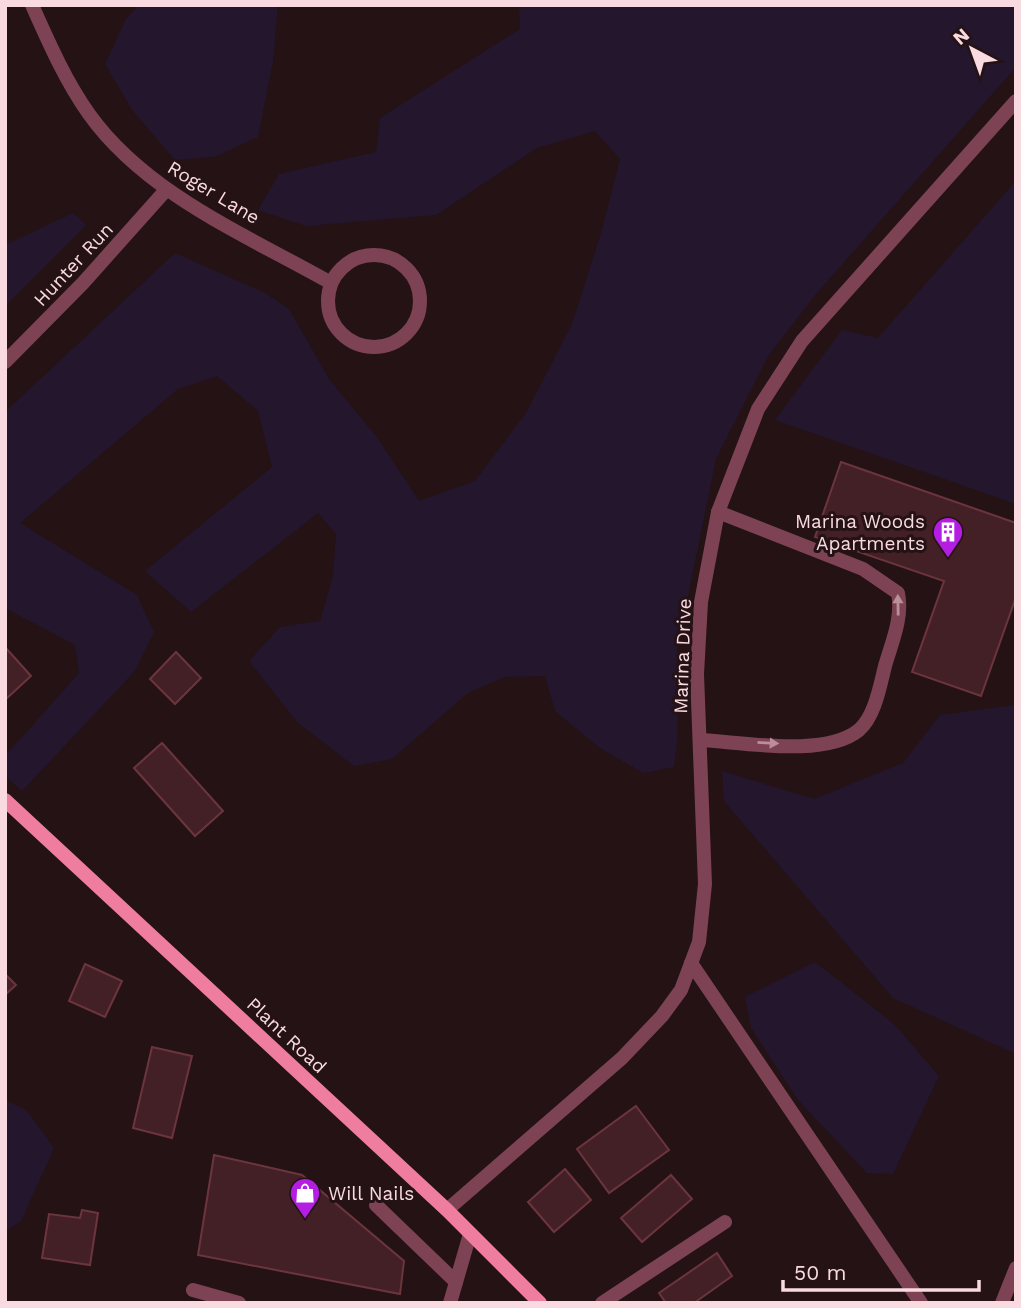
<svg xmlns="http://www.w3.org/2000/svg" width="1021" height="1308" font-family="'Work Sans',sans-serif">
	<rect width="100%" height="100%" fill="#241215"/>
	<g fill="#24162d">
		<polygon points="139,5 278,5 273,61 258,137 214,157 175,160 132,110 105,64 126,19"/>
		<polygon points="519,5 1016,5 1016,67 816,294 768,356 716,459 677,650 678,732 674,767 643,773 600,748 555,711 545,676 504,677 468,693 392,759 354,766 297,722 249,661 280,627 320,621 333,576 336,534 318,513 191,612 145,571 272,467 258,411 217,376 178,389 20,523 137,595 154,632 135,671 22,791 5,776 5,756 79,673 75,645 7,609 5,610 5,412 175,253 265,293 289,309 329,379 376,436 419,501 475,481 526,413 572,324 601,233 620,159 595,131 537,148 436,215 306,226 258,210 279,174 376,152 380,118 520,29"/>
		<polygon points="1016,181 1016,504 775,420 842,330 878,338"/>
		<polygon points="73,213 86,225 5,306 5,245"/>
		<polygon points="1016,705 1016,1054 893,998 724,801 722,771 814,799 903,763 940,715"/>
		<polygon points="815,962 894,1024 939,1076 893,1174 867,1173 798,1100 751,1028 745,997"/>
		<polygon points="5,1100 27,1111 54,1148 21,1221 5,1231"/>
	</g>
	<g fill="#432025" stroke="#6c353d" stroke-width="2">
		<polygon points="841,462 1016,523 1016,597 981,696 912,672 944,581 815,537"/>
		<polygon points="5,647 31,676 5,700"/>
		<polygon points="176,652 201,678 175,704 150,679"/>
		<polygon points="162,743 223,811 195,836 134,768"/>
		<polygon points="85,964 122,981 105,1017 69,1001"/>
		<polygon points="5,974 16,985 5,995"/>
		<polygon points="152,1047 192,1056 172,1138 133,1128"/>
		<polygon points="636,1106 669,1150 609,1193 577,1149"/>
		<polygon points="214,1155 302,1175 404,1261 400,1294 198,1255"/>
		<polygon points="565,1169 591,1200 554,1232 528,1202"/>
		<polygon points="671,1175 692,1199 642,1242 621,1218"/>
		<polygon points="82,1210 98,1213 90,1265 42,1258 49,1214 80,1218"/>
		<polygon points="717,1253 732,1276 694,1303 666,1303 659,1293"/>
	</g>
	<g fill="none" stroke-linecap="round" stroke-linejoin="round">
		<g stroke="#7d4354" stroke-width="14">
			<path d="M700 740C742 742 825 758 859 730 875 716 880 686 885 666 892 642 903 617 898 593L863 569 718 512"/>
			<polyline points="691,963 921,1303"/>
			<polyline points="376,1205 456,1282"/>
			<polyline points="193,1290 239,1303"/>
			<polyline points="450,1303 470,1234"/>
			<polyline points="602,1303 725,1222"/>
			<polyline points="1002,1303 1016,1268"/>
		</g>
		<g stroke="#7d4354" stroke-width="14">
			<path d="M32 5C49 43 65 80 89 114 146 194 248 236 331 283"/>
			<circle cx="374" cy="301" r="46"/>
			<polyline points="5,362 83,283 166,190"/>
			<polyline points="447,1210 622,1058 662,1016 681,990 699,942 705,884 697,674 701,602 718,512 758,409 802,341 1016,101"/>
		</g>
		<polyline stroke="#ee7da0" stroke-width="14" points="5,800 447,1210 540,1303"/>
	</g>
	<defs><path id="oneway-solid" d="M-6-.8H1V-3.2L6.5 0L1 3.2V.8H-6Z" transform="scale(1.75)"/></defs>
	<g fill="#bc8e9a">
		<use href="#oneway-solid" transform="translate(898 605) rotate(-91)"/>
		<use href="#oneway-solid" transform="translate(768 743) rotate(3)"/>
	</g>
	<defs>
		<g id="building-pin" transform="scale(1.575)"><path d="M0 17L-7.5 6A9.5 9.5 0 1 1 7.5 6Z" fill="#b41ee2" stroke="#241215"/><path d="M-4-6H4V6H1V3H-1V6H-4ZM-2.5-4.3h1.7v1.8h-1.7ZM.8-4.3h1.7v1.8H.8ZM-2.5-1h1.7V.8h-1.7ZM.8-1h1.7V.8H.8Z" fill="#fff"/></g>
		<g id="shop-pin" transform="scale(1.575)"><path d="M0 17L-7.5 6A9.5 9.5 0 1 1 7.5 6Z" fill="#b41ee2" stroke="#241215"/><path d="M-5-2.5h2.3a2.7 3.5 0 0 1 5.4 0H5L5.5 6h-11ZM-1.5-2.5h3a1.5 2.3 0 0 0-3 0Z" fill="#fff"/></g>
	</defs>
	<g fill-rule="evenodd">
		<use href="#building-pin" x="948" y="532"/>
		<use href="#shop-pin" x="305" y="1193"/>
	</g>
	<g text-anchor="middle" stroke-width="6" stroke-linejoin="round" paint-order="stroke">
		<g font-size="19" fill="#fadae1" stroke="#241215">
			<text transform="translate(214 192) rotate(31)" y="7">Roger Lane</text>
			<text transform="translate(73 264) rotate(-47)" y="7">Hunter Run</text>
			<text transform="translate(682 656) rotate(-88)" y="7">Marina Drive</text>
			<text transform="translate(287 1035) rotate(43)" y="7">Plant Road</text>
		</g>
		<g font-size="19" fill="#fadae1" stroke="#241215" text-anchor="end">
			<text x="925" y="528">Marina Woods<tspan x="925" dy="22">Apartments</tspan></text>
			<text x="328" y="1200" text-anchor="start">Will Nails</text>
		</g>
	</g>
	<rect width="1021" height="1308" fill="none" stroke="#fadae1" stroke-width="14"/>
	<g transform="translate(972 49) rotate(319)" stroke="#241215" stroke-width="5" paint-order="stroke">
	<path d="M0-5L12 26L0 18L-12 26Z" fill="#fadae1"/>
	<text y="-10" font-size="19" font-weight="bold" text-anchor="middle" fill="#fadae1">N</text>
	</g>
	<path d="M783 1280v10h196v-10" fill="none" stroke="#fadae1" stroke-width="3.5"/>
	<text x="794" y="1280" font-size="21" fill="#fadae1" stroke="#241215" stroke-width="5" paint-order="stroke">50 m</text>
</svg>
